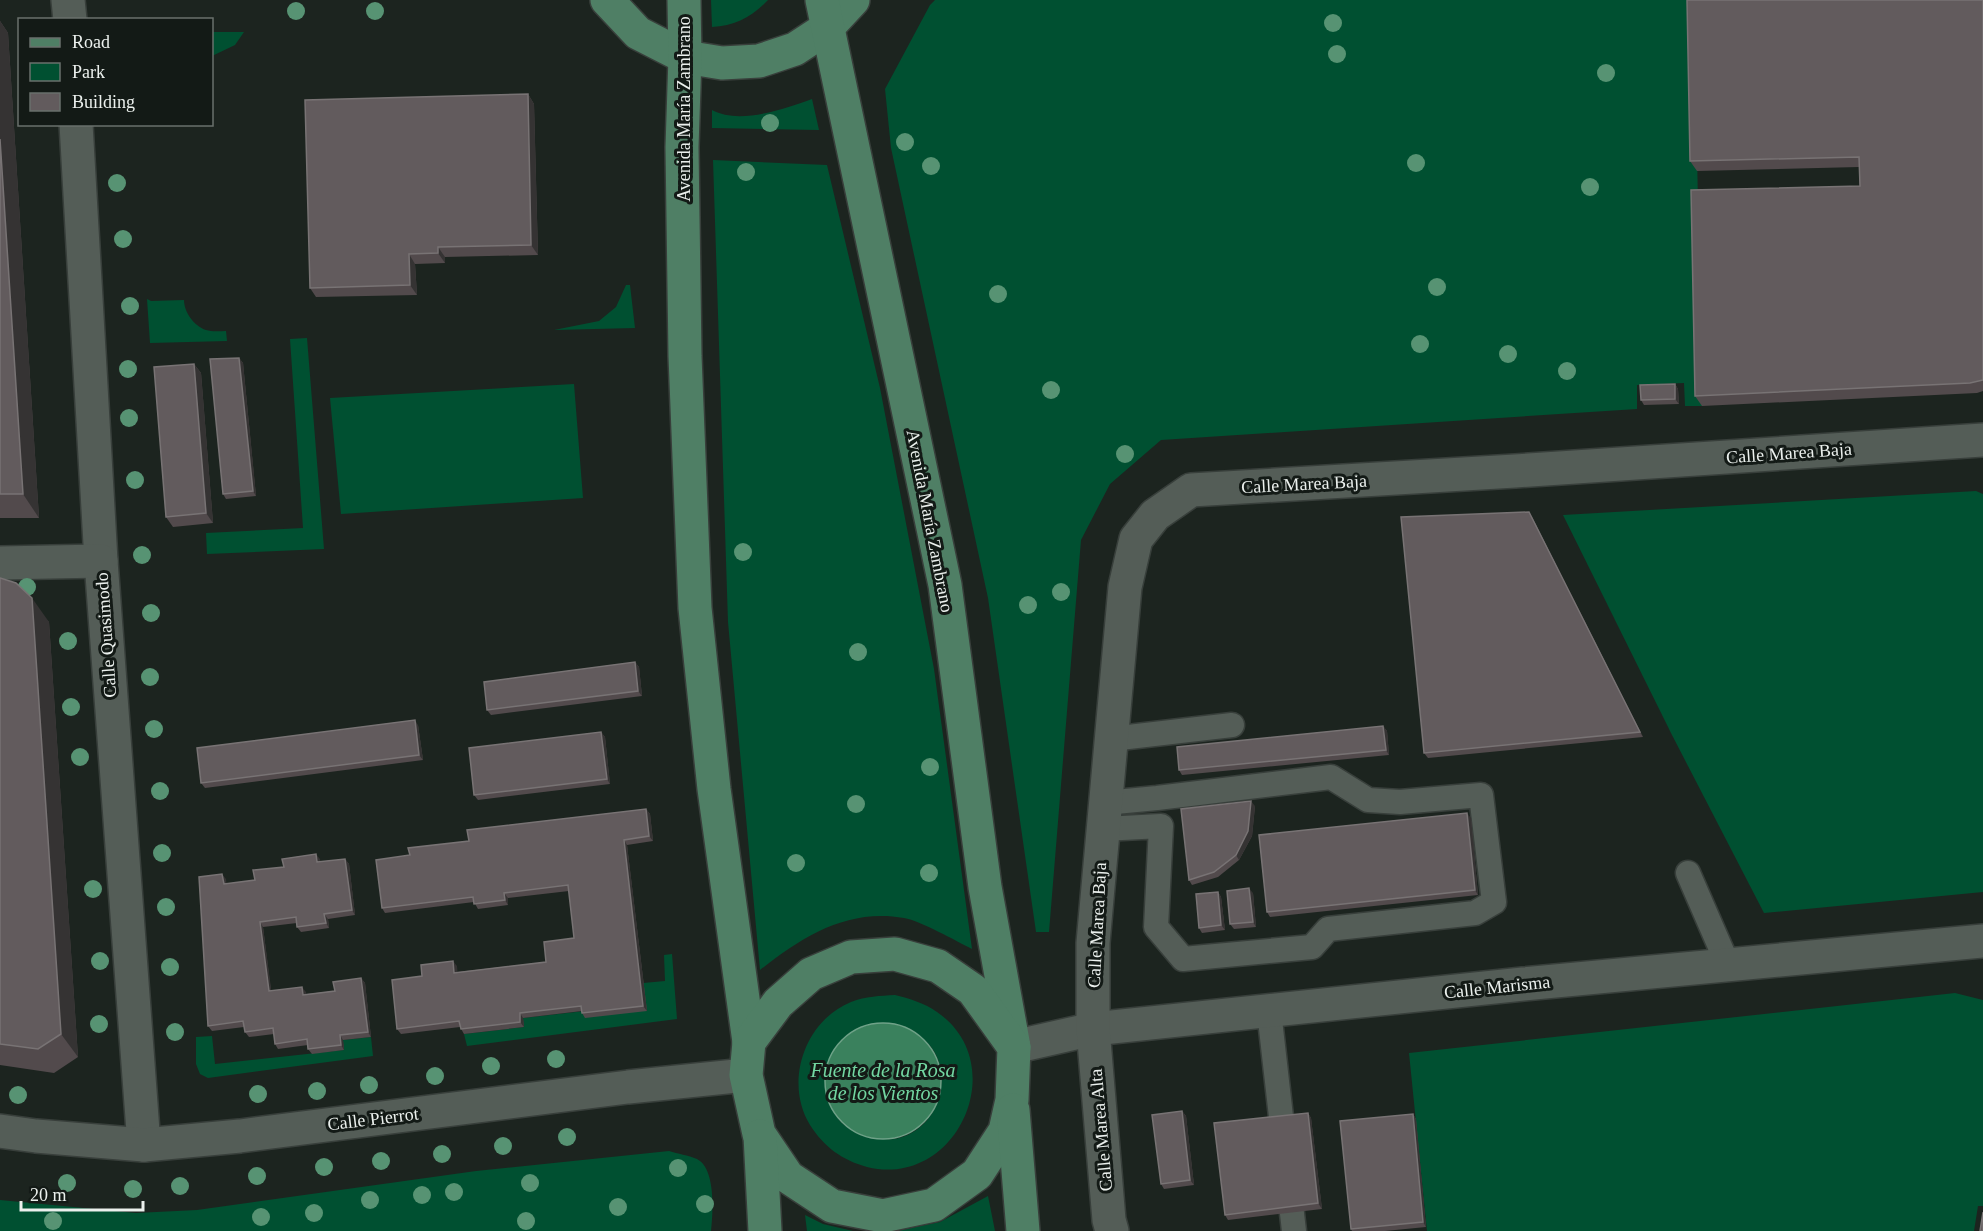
<svg xmlns="http://www.w3.org/2000/svg" width="1983" height="1231" font-family="Georgia,serif">
	<rect width="100%" height="100%" fill="#1c241f"/>
	<g fill="#005031" fill-rule="evenodd">
		<path d="M711 0H768C752 17 735 26 712 27Z"/>
		<polygon points="935,0 1694,0 1702,406 1685,406 1684,383 1637,385 1637,409 1161,440 1110,484 1081,540 1049,932 1036,932 988,598 891,148 885,89 930,5"/>
		<polygon points="212,32 244,32 235,45 212,56"/>
		<path d="M812 99 819 130 712 128V110C739 125 784 109 812 99Z"/>
		<path d="M713 160 827 165 880 388 934 669 972 949C956 941 921 921 904 918 848 908 803 936 760 970L728 622Z"/>
		<polygon points="626,285 630,285 635,328 554,330 599,321 616,307"/>
		<path d="M147 299 151 301 184 300C184 312 194 326 206 330 212 332 220 331 226 331L227 341 150 343Z"/>
		<polygon points="307,338 324,549 207,554 206,533 303,528 290,339"/>
		<polygon points="574,384 583,498 341,514 330,398"/>
		<polygon points="1976,491 1983,494 1983,892 1764,913 1672,735 1563,515"/>
		<polygon points="672,954 677,1019 467,1046 464,1034 524,1027 523,1018 585,1011 646,1011 643,983 665,981 664,955"/>
		<polygon points="1955,993 1983,1000 1983,1206 1978,1206 1974,1231 1427,1231 1409,1053"/>
		<path d="M895 995C911 999 924 1003 937 1012 1013 1064 957 1189 867 1167 842 1160 824 1147 810 1125 784 1083 804 1021 851 1002 866 996 880 996 895 995ZM910 1029C920 1036 931 1044 936 1055 951 1087 934 1129 899 1138 888 1141 878 1138 867 1135 857 1132 850 1130 842 1123 837 1118 833 1110 829 1104Z"/>
		<polygon points="212,1036 215,1064 344,1050 343,1040 371,1037 373,1056 208,1078 200,1074 196,1064 196,1037"/>
		<path d="M669 1151C678 1154 688 1155 697 1159 716 1169 713 1212 711 1231H0V1200L136 1213 197 1210 476 1171Z"/>
		<polygon points="988,1196 995,1231 897,1231 940,1222"/>
		<polygon points="805,1215 823,1224 853,1231 807,1231"/>
	</g>
	<circle fill="#3a815d" stroke="#6fa288" stroke-width="1.5" cx="883" cy="1081" r="58"/>
	<g fill="none" stroke-linecap="round" stroke-linejoin="round">
		<g stroke="#383f3b" stroke-width="27">
			<g id="service">
				<polyline points="1111,739 1232,725"/>
				<polyline points="1103,829 1161,826 1156,927 1183,959 1312,947 1328,929 1475,913 1494,902 1481,795 1400,802 1368,800 1331,777 1157,798 1105,803"/>
				<polyline points="1688,873 1728,965"/>
				<polyline points="1269,1011 1294,1231"/>
			</g>
		</g>
		<g stroke="#383f3b" stroke-width="36">
			<g id="minor">
				<polyline points="68,0 70,20"/>
				<polyline points="76,124 101,561 144,1145"/>
				<polyline points="0,563 101,561"/>
				<polyline points="1014,1047 1093,1029 1523,984 1983,941"/>
				<polyline points="0,1131 36,1136 144,1145 240,1136 628,1087 746,1075"/>
				<polyline points="1112,1231 1109,1220 1093,1029 1093,943 1125,587 1136,539 1155,515 1191,490 1515,471 1983,440"/>
			</g>
		</g>
		<g stroke="#383f3b" stroke-width="36">
			<g id="primary">
				<polyline points="607,0 638,33 685,57 722,63 759,61 795,49 827,28 853,0"/>
				<polyline points="684,0 685,57 682,147 685,356 695,608 714,789 749,1042"/>
				<polyline points="822,0 945,585 985,887 1014,1047"/>
				<polygon points="895,954 938,966 973,990 1014,1047 1012,1100 1005,1131 977,1174 934,1205 883,1216 832,1206 788,1177 759,1134 746,1075 749,1042 778,1003 811,974 851,957"/>
				<polyline points="1013,1110 1023,1231"/>
				<polyline points="760,1136 765,1231"/>
			</g>
		</g>
		<use href="#service" stroke="#545d57" stroke-width="24"/>
		<use href="#minor" stroke="#545d57" stroke-width="33"/>
		<use href="#primary" stroke="#4f7f65" stroke-width="33"/>
	</g>
	<g fill="#579373">
		<circle cx="296" cy="11" r="9"/>
		<circle cx="375" cy="11" r="9"/>
		<circle cx="1333" cy="23" r="9"/>
		<circle cx="1337" cy="54" r="9"/>
		<circle cx="1606" cy="73" r="9"/>
		<circle cx="770" cy="123" r="9"/>
		<circle cx="905" cy="142" r="9"/>
		<circle cx="1416" cy="163" r="9"/>
		<circle cx="931" cy="166" r="9"/>
		<circle cx="746" cy="172" r="9"/>
		<circle cx="117" cy="183" r="9"/>
		<circle cx="1590" cy="187" r="9"/>
		<circle cx="123" cy="239" r="9"/>
		<circle cx="1437" cy="287" r="9"/>
		<circle cx="998" cy="294" r="9"/>
		<circle cx="130" cy="306" r="9"/>
		<circle cx="1420" cy="344" r="9"/>
		<circle cx="1508" cy="354" r="9"/>
		<circle cx="128" cy="369" r="9"/>
		<circle cx="1567" cy="371" r="9"/>
		<circle cx="1051" cy="390" r="9"/>
		<circle cx="129" cy="418" r="9"/>
		<circle cx="1125" cy="454" r="9"/>
		<circle cx="135" cy="480" r="9"/>
		<circle cx="743" cy="552" r="9"/>
		<circle cx="142" cy="555" r="9"/>
		<circle cx="27" cy="587" r="9"/>
		<circle cx="1061" cy="592" r="9"/>
		<circle cx="1028" cy="605" r="9"/>
		<circle cx="151" cy="613" r="9"/>
		<circle cx="68" cy="641" r="9"/>
		<circle cx="858" cy="652" r="9"/>
		<circle cx="150" cy="677" r="9"/>
		<circle cx="71" cy="707" r="9"/>
		<circle cx="154" cy="729" r="9"/>
		<circle cx="80" cy="757" r="9"/>
		<circle cx="930" cy="767" r="9"/>
		<circle cx="160" cy="791" r="9"/>
		<circle cx="856" cy="804" r="9"/>
		<circle cx="162" cy="853" r="9"/>
		<circle cx="796" cy="863" r="9"/>
		<circle cx="929" cy="873" r="9"/>
		<circle cx="93" cy="889" r="9"/>
		<circle cx="166" cy="907" r="9"/>
		<circle cx="100" cy="961" r="9"/>
		<circle cx="170" cy="967" r="9"/>
		<circle cx="99" cy="1024" r="9"/>
		<circle cx="175" cy="1032" r="9"/>
		<circle cx="556" cy="1059" r="9"/>
		<circle cx="491" cy="1066" r="9"/>
		<circle cx="435" cy="1076" r="9"/>
		<circle cx="369" cy="1085" r="9"/>
		<circle cx="317" cy="1091" r="9"/>
		<circle cx="258" cy="1094" r="9"/>
		<circle cx="18" cy="1095" r="9"/>
		<circle cx="567" cy="1137" r="9"/>
		<circle cx="503" cy="1146" r="9"/>
		<circle cx="442" cy="1154" r="9"/>
		<circle cx="381" cy="1161" r="9"/>
		<circle cx="324" cy="1167" r="9"/>
		<circle cx="678" cy="1168" r="9"/>
		<circle cx="257" cy="1176" r="9"/>
		<circle cx="67" cy="1183" r="9"/>
		<circle cx="530" cy="1183" r="9"/>
		<circle cx="180" cy="1186" r="9"/>
		<circle cx="133" cy="1189" r="9"/>
		<circle cx="454" cy="1192" r="9"/>
		<circle cx="422" cy="1195" r="9"/>
		<circle cx="370" cy="1200" r="9"/>
		<circle cx="705" cy="1204" r="9"/>
		<circle cx="618" cy="1207" r="9"/>
		<circle cx="314" cy="1213" r="9"/>
		<circle cx="261" cy="1217" r="9"/>
		<circle cx="53" cy="1221" r="9"/>
		<circle cx="526" cy="1221" r="9"/>
	</g>
	<g fill="#524a4c">
		<polygon points="1983,0 1983,391 1977,393 1702,406 1695,396 1860,186 1859,167 1697,171 1690,161"/>
		<polygon points="0,21 8,33 39,518 0,518"/>
		<polygon points="528,94 534,104 538,255 445,257 445,263 415,264 417,295 316,297 310,288"/>
		<polygon points="239,358 243,363 256,496 226,499 223,494"/>
		<polygon points="194,364 201,373 213,523 173,527 166,517"/>
		<polygon points="1675,384 1678,389 1679,404 1644,405 1641,400"/>
		<polygon points="1532,517 1643,737 1428,758 1424,753"/>
		<polygon points="0,578 49,622 78,1057 54,1073 0,1065"/>
		<polygon points="635,662 639,667 642,696 491,715 487,710"/>
		<polygon points="418,725 423,760 205,788 201,783"/>
		<polygon points="1383,726 1387,731 1389,755 1182,775 1179,770"/>
		<polygon points="601,732 605,737 610,784 478,800 474,795"/>
		<polygon points="1255,806 1252,836 1239,860 1218,877 1192,885 1189,880"/>
		<polygon points="646,809 650,814 653,841 627,845 647,1011 585,1018 582,1013 582,1011 523,1018 524,1027 464,1034 460,1027 401,1034 397,1029 422,976 457,966 457,972 546,962 574,938 569,891 508,898 508,905 478,909 474,902 385,913 382,908 410,855 469,841"/>
		<polygon points="1471,818 1478,895 1270,917 1267,912"/>
		<polygon points="320,859 320,862 345,859 349,864 355,915 328,919 329,928 301,932 297,927 297,923 263,927 271,991 306,992 306,994 335,991 361,978 365,983 371,1037 343,1040 344,1050 312,1054 308,1049 308,1045 278,1049 275,1044 274,1034 249,1037 245,1032 244,1027 212,1031 208,1026 226,879 226,884 255,880 284,867"/>
		<polygon points="1218,892 1221,897 1225,930 1202,933 1199,928"/>
		<polygon points="1253,893 1256,927 1234,929 1230,924"/>
		<polygon points="1182,1111 1186,1116 1194,1185 1164,1189 1161,1184"/>
		<polygon points="1308,1113 1311,1118 1322,1209 1228,1220 1225,1215"/>
		<polygon points="1413,1114 1416,1119 1426,1227 1385,1231 1352,1231 1351,1229"/>
	</g>
	<g fill="#353333">
		<polygon points="0,21 8,33 39,518 23,494 0,139"/>
		<polygon points="528,94 534,104 538,255 531,245"/>
		<polygon points="438,247 445,257 445,263 438,253"/>
		<polygon points="409,254 415,264 417,295 410,285"/>
		<polygon points="239,358 243,363 256,496 253,491"/>
		<polygon points="194,364 201,373 213,523 206,513"/>
		<polygon points="1675,384 1678,389 1679,404 1675,399"/>
		<polygon points="1529,512 1532,517 1643,737 1640,732"/>
		<polygon points="32,598 49,622 78,1057 61,1034"/>
		<polygon points="635,662 639,667 642,696 638,691"/>
		<polygon points="415,720 418,725 423,760 419,755"/>
		<polygon points="1383,726 1387,731 1389,755 1386,750"/>
		<polygon points="601,732 605,737 610,784 607,779"/>
		<polygon points="1251,801 1255,806 1252,836 1239,860 1236,855"/>
		<polygon points="646,809 650,814 653,841 649,836"/>
		<polygon points="1467,813 1471,818 1478,895 1475,890"/>
		<polygon points="624,840 627,845 647,1011 643,1006"/>
		<polygon points="316,854 320,859 321,867 317,862"/>
		<polygon points="345,859 349,864 355,915 352,910"/>
		<polygon points="222,874 226,879 227,889 224,884"/>
		<polygon points="1249,888 1253,893 1256,927 1253,922"/>
		<polygon points="1218,892 1221,897 1225,930 1221,925"/>
		<polygon points="504,893 508,898 508,905 505,900"/>
		<polygon points="324,914 328,919 329,928 326,923"/>
		<polygon points="260,922 263,927 272,996 269,991"/>
		<polygon points="453,961 457,966 458,978 454,973"/>
		<polygon points="361,978 365,983 371,1037 368,1032"/>
		<polygon points="302,987 306,992 307,1000 303,995"/>
		<polygon points="520,1013 523,1018 524,1027 520,1022"/>
		<polygon points="340,1035 343,1040 344,1050 341,1045"/>
		<polygon points="1182,1111 1186,1116 1194,1185 1190,1180"/>
		<polygon points="1308,1113 1311,1118 1322,1209 1318,1203"/>
		<polygon points="1413,1114 1416,1119 1426,1227 1423,1222"/>
	</g>
	<g fill="#625b5d" stroke="#787374" stroke-width="1.5">
		<polygon points="1687,0 1983,0 1983,380 1970,383 1695,396 1691,190 1860,186 1859,157 1690,161"/>
		<polygon points="528,94 531,245 438,247 438,253 409,254 410,285 310,288 305,100"/>
		<polygon points="0,139 23,494 0,494"/>
		<polygon points="239,358 253,491 223,494 210,359"/>
		<polygon points="194,364 206,513 166,517 154,367"/>
		<polygon points="1675,384 1675,399 1641,400 1640,385"/>
		<polygon points="1529,512 1640,732 1424,753 1401,517"/>
		<polygon points="0,578 16,583 32,598 61,1034 38,1049 0,1044"/>
		<polygon points="635,662 638,691 487,710 484,682"/>
		<polygon points="415,720 419,755 201,783 197,748"/>
		<polygon points="1383,726 1386,750 1179,770 1177,747"/>
		<polygon points="601,732 607,779 474,795 469,748"/>
		<polygon points="1251,801 1248,831 1236,855 1214,872 1189,880 1181,809"/>
		<polygon points="646,809 649,836 624,840 643,1006 582,1013 581,1006 520,1013 520,1022 461,1029 459,1021 397,1029 392,980 422,976 421,965 453,961 454,973 546,962 544,942 574,938 568,885 504,893 505,900 474,904 473,897 382,908 376,860 410,855 408,848 469,841 467,830"/>
		<polygon points="1467,813 1475,890 1267,912 1259,835"/>
		<polygon points="316,854 317,862 345,859 352,910 324,914 326,923 297,927 296,917 260,922 269,991 302,987 303,995 335,991 333,982 361,978 368,1032 340,1035 341,1045 308,1049 307,1039 275,1044 273,1028 245,1032 243,1021 208,1026 199,877 222,874 224,884 255,880 253,870 284,867 282,859"/>
		<polygon points="1249,888 1253,922 1230,924 1227,891"/>
		<polygon points="1218,892 1221,925 1199,928 1196,894"/>
		<polygon points="1182,1111 1190,1180 1161,1184 1152,1115"/>
		<polygon points="1308,1113 1318,1203 1225,1215 1214,1123"/>
		<polygon points="1413,1114 1423,1222 1351,1229 1340,1121"/>
		<polygon points="1983,1212 1983,1231 1980,1231"/>
	</g>
	<g text-anchor="middle" stroke-width="6" stroke-linejoin="round" paint-order="stroke">
		<g font-size="18" fill="#ebf0ed" stroke="#131a16">
			<text transform="translate(684 109) rotate(-90)" y="6">Avenida María Zambrano</text>
			<text transform="translate(1789 453) rotate(-4)" y="6">Calle Marea Baja</text>
			<text transform="translate(1304 484) rotate(-3)" y="6">Calle Marea Baja</text>
			<text transform="translate(930 521) rotate(79)" y="6">Avenida María Zambrano</text>
			<text transform="translate(106 635) rotate(-94)" y="6">Calle Quasimodo</text>
			<text transform="translate(1097 925) rotate(-87)" y="6">Calle Marea Baja</text>
			<text transform="translate(1497 987) rotate(-6)" y="6">Calle Marisma</text>
			<text transform="translate(373 1119) rotate(-7)" y="6">Calle Pierrot</text>
			<text transform="translate(1101 1130) rotate(-95)" y="6">Calle Marea Alta</text>
		</g>
		<g font-size="20" font-style="italic" fill="#72d6a1" stroke="#131a16">
			<text x="883" y="1077">Fuente de la Rosa<tspan x="883" dy="23">de los Vientos</tspan></text>
		</g>
	</g>
	<rect x="18" y="18" width="195" height="108" fill="#131a16" stroke="#69706c" stroke-width="1.5"/>
	<rect x="30" y="38" width="30" height="9" fill="#4f7f65" stroke="#69706c" stroke-width="1.5"/>
	<text x="72" y="48" font-size="18" fill="#ebf0ed">Road</text>
	<rect x="30" y="63" width="30" height="18" fill="#005031" stroke="#69706c" stroke-width="1.5"/>
	<text x="72" y="78" font-size="18" fill="#ebf0ed">Park</text>
	<rect x="30" y="93" width="30" height="18" fill="#625b5d" stroke="#69706c" stroke-width="1.5"/>
	<text x="72" y="108" font-size="18" fill="#ebf0ed">Building</text>
	<path d="M21 1201v9h122v-9" fill="none" stroke="#ebf0ed" stroke-width="3"/>
	<text x="30" y="1201" font-size="18" fill="#ebf0ed" stroke="#131a16" stroke-width="4.5" paint-order="stroke">20 m</text>
</svg>
